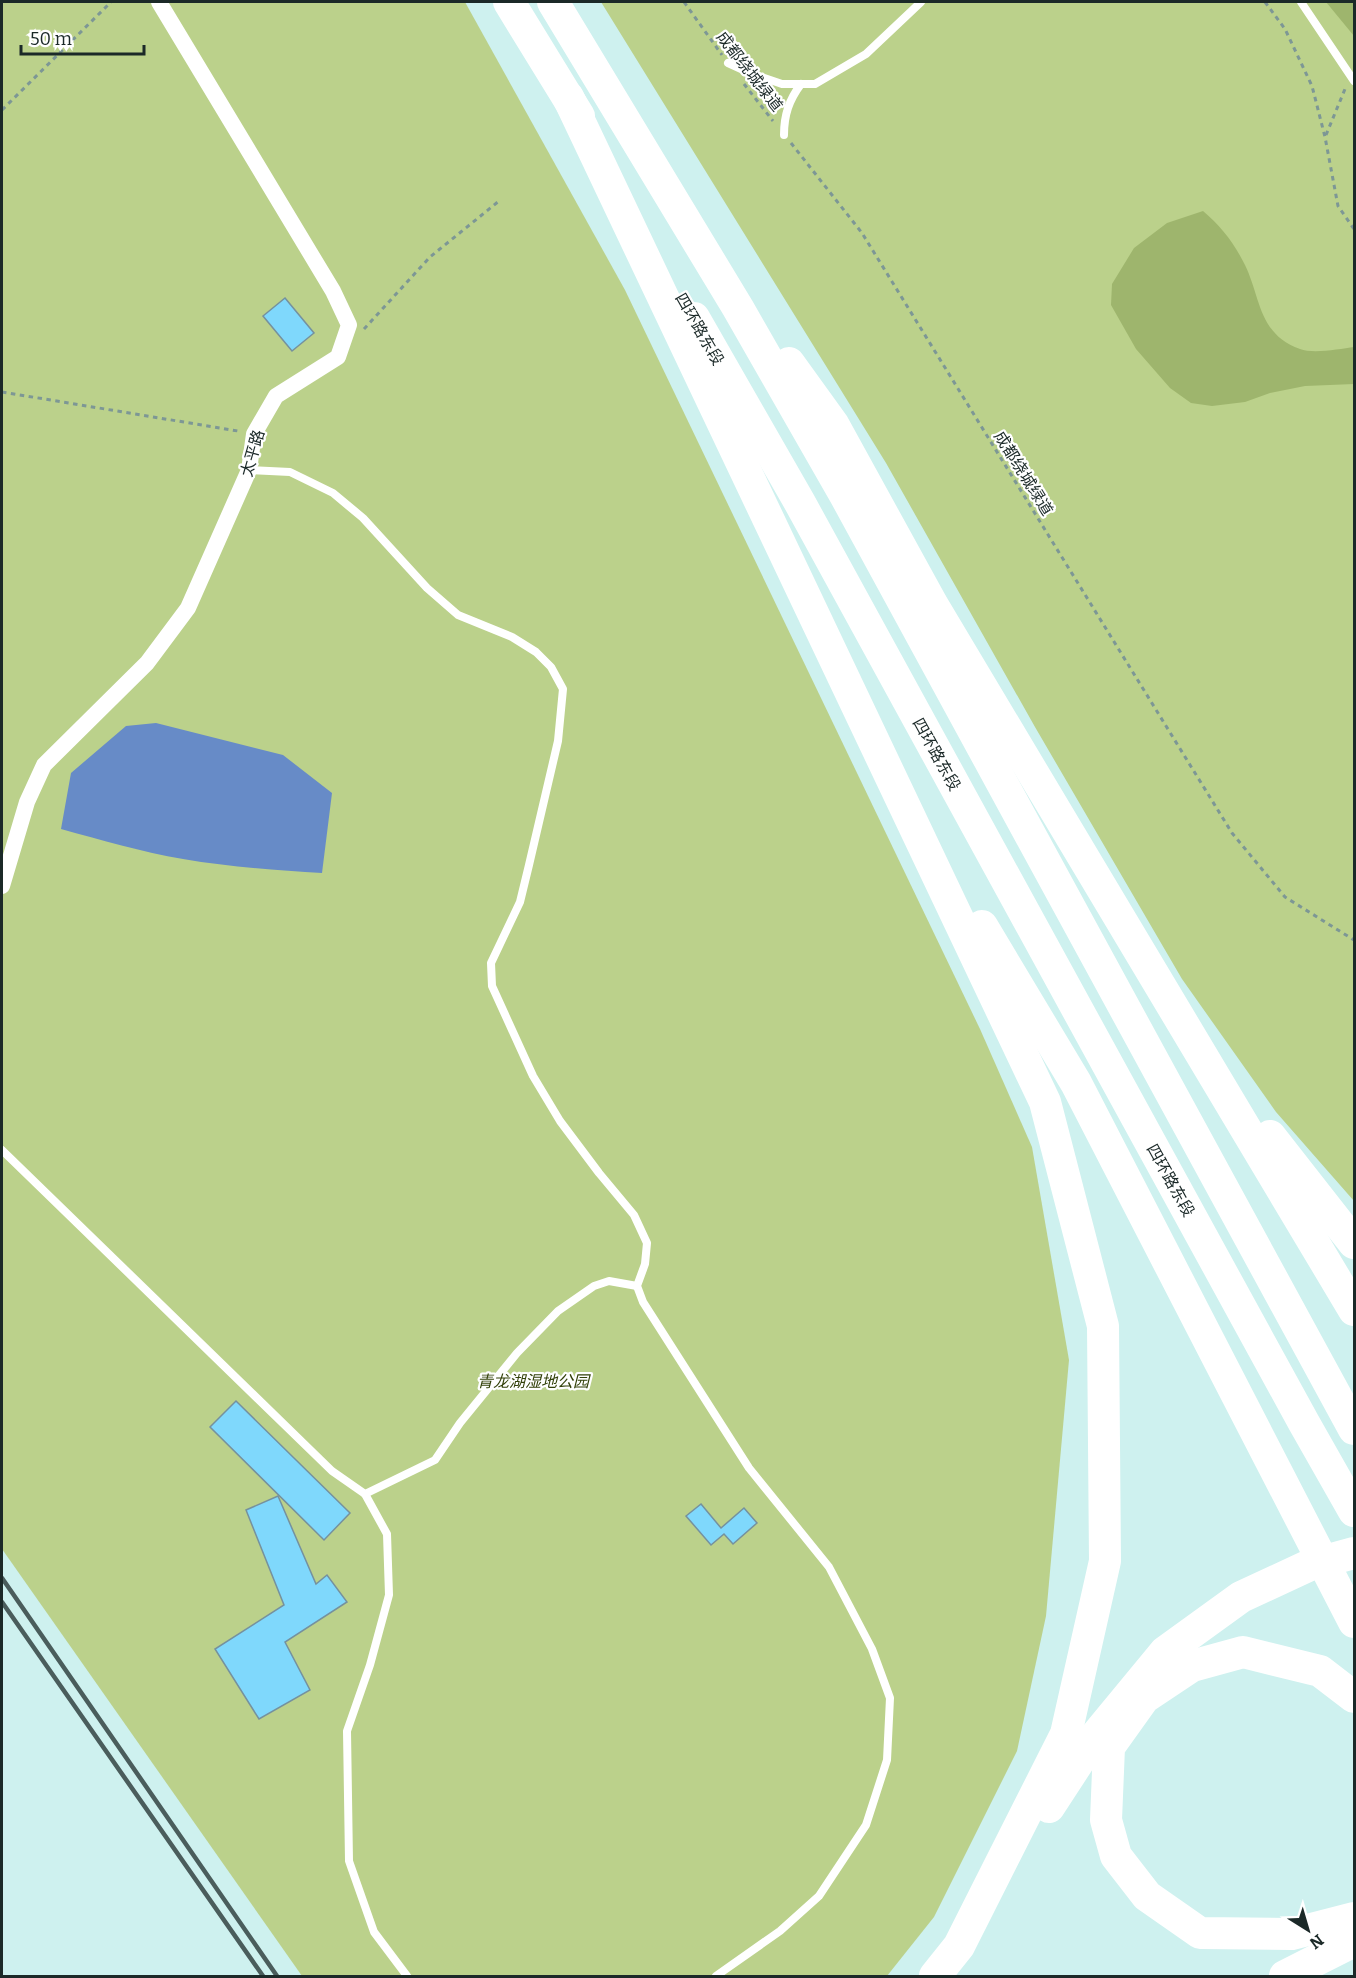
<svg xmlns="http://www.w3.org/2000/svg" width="1356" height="1978" font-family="Bitter,'Noto Sans SC',serif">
	<rect width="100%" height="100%" fill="#cef1ef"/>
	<g fill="#bbd18b">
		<polygon points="2,2 465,2 625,290 980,1029 1032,1147 1069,1360 1046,1616 1017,1751 934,1917 887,1976 302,1976 2,1549"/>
		<polygon points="601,2 1354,2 1354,1201 1276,1112 1182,979 1035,727 886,463"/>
	</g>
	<g fill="#9eb56d">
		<polygon points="1326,2 1354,2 1354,36"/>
		<path d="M1203 211C1221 226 1234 243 1245 265 1261 298 1258 334 1300 349 1313 354 1340 349 1354 347V384L1305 386 1270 393 1245 402 1212 406 1191 403 1170 388 1136 349 1111 305 1112 284 1134 248 1167 223Z"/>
	</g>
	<path fill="#678bc7" d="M156 723 283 755 332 793 322 873C276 870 229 867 183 859 142 852 101 840 61 829L71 773 126 726Z"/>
	<g fill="#7fd8fc" stroke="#75919e" stroke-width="1.5">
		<polygon points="285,298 314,333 292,351 263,316"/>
		<polygon points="236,1401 350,1513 324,1540 210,1427"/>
		<polygon points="278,1496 316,1584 327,1575 347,1602 285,1642 310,1690 259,1719 215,1649 284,1605 246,1510"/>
		<polygon points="701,1504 721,1528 744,1508 757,1523 733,1544 724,1534 711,1545 686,1516"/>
	</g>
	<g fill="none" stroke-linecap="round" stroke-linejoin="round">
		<g stroke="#7d9795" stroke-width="3" stroke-dasharray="4.5 4.5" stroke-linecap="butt">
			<polyline points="684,2 722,55"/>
			<polyline points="1265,2 1285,29 1312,86 1325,137 1338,206 1354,229"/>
			<polyline points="744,84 773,121"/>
			<polyline points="2,110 111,2"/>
			<polyline points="1326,135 1345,89"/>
			<polyline points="791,143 862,233 1232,833 1285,897 1354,940"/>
			<polyline points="364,329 430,257 499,201"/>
			<polyline points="2,392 238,431"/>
		</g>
		<g stroke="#fff" stroke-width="8">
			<polyline points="1301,2 1354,81"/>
			<polyline points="728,63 750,73 782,84 815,84 866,54 921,2"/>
			<path d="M784 135C784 115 789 100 801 84"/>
			<polyline points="249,470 290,472 333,493 363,518 427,588 458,615 512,637 536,652 551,667 563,689 558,741 529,865 520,902 491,963 492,986 533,1076 560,1121 599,1173 634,1215 647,1243 645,1264 637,1286 643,1302 749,1468 829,1567 872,1649 890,1698 887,1760 866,1825 819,1896 780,1931 716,1976"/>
			<polyline points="2,1150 332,1471 365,1494 435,1460 460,1423 517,1353 558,1311 594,1286 609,1281 637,1286"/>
			<polyline points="365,1494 387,1534 389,1595 370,1665 347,1731 349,1861 374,1932 407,1976"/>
		</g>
		<polyline stroke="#fff" stroke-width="16" points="2,886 27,802 44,765 147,663 188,608 249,470 254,434 276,396 338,357 349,325 333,291 159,2"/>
		<g stroke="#fff" stroke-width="32">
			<polyline points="509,2 579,116"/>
			<polyline points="553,2 738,308 845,495 1354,1429"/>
			<polyline points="568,97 1045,1102 1103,1326 1105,1561 1066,1734 959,1946 935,1976"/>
			<polyline points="694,318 800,503 1304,1423 1354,1511"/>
			<polyline points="789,363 833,424 932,604 1354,1310"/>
			<polyline points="982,926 1076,1083 1354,1622"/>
			<polyline points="1270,1136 1354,1243"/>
			<polyline points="1354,1697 1320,1671 1243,1652 1192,1666 1144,1698 1109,1747 1106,1820 1116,1856 1147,1896 1200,1933 1292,1934 1354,1918"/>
			<polyline points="1049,1807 1094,1738 1165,1652 1241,1597 1310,1565 1354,1553"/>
			<polyline points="1285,1976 1354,1941"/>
		</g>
		<g stroke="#4a5d5c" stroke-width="4.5">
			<polyline points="2,1578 277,1976"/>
			<polyline points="2,1602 263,1976"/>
		</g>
	</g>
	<g text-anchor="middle" stroke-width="4.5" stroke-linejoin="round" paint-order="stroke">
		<g font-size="16" fill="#1b2928" stroke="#fff">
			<text transform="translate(750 71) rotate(52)" y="6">成都绕城绿道</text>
			<text transform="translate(700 329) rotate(60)" y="6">四环路东段</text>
			<text transform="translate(252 453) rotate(-74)" y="6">太平路</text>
			<text transform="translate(1024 473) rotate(58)" y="6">成都绕城绿道</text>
			<text transform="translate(937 754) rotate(61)" y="6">四环路东段</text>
			<text transform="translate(1171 1180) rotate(61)" y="6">四环路东段</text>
		</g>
		<g font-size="16" font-style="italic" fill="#324009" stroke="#fff">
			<text x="533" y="1387">青龙湖湿地公园</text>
		</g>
	</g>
	<rect width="1356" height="1978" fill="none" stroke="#1b2928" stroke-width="6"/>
	<g transform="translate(1308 1930) rotate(143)" stroke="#ffffff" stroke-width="4.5" paint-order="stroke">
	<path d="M0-4.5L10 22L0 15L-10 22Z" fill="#1b2928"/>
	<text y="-9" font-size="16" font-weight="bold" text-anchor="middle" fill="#1b2928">N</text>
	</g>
	<path d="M21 45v9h123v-9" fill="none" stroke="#1b2928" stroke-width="3"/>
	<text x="30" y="45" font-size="18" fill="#1b2928" stroke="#ffffff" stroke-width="4.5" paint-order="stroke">50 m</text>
</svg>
